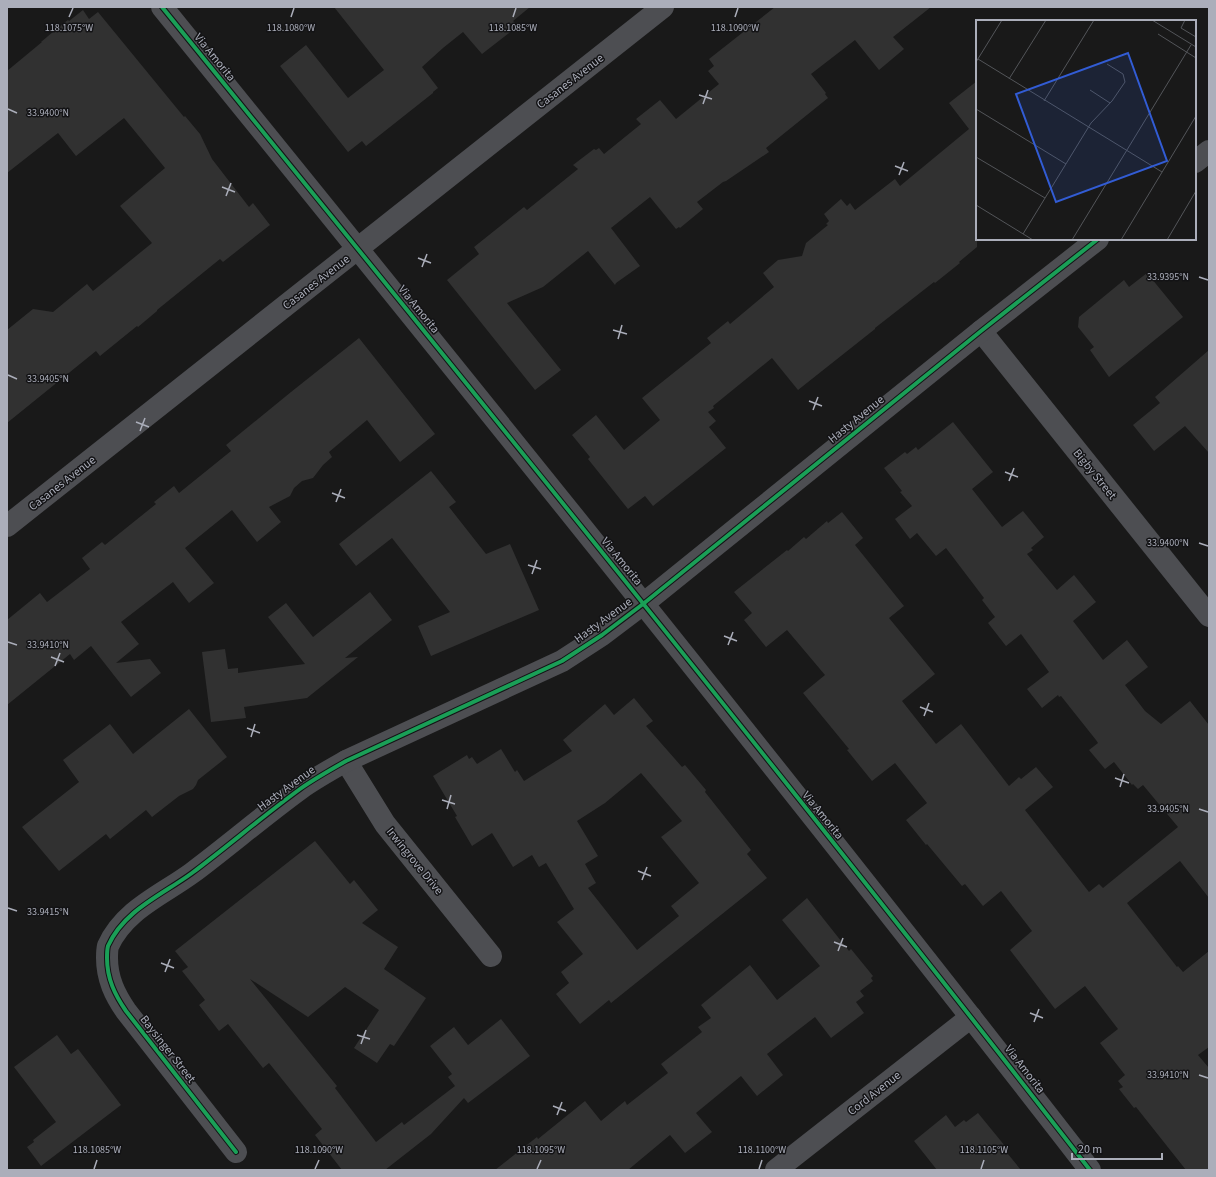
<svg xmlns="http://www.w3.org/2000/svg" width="1216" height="1177" font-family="'Source Sans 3',sans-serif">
	<rect width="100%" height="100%" fill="#191919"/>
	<g fill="#313131" fill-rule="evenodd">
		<polygon points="334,7 530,7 513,21 518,26 482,54 463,32 443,48 422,67 438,88 433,92 433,93 366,146 362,141 348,152 280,66 306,45 348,98 384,70"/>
		<polygon points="775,7 931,7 893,37 904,49 879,70 855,40 811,74 826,93 825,94 828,98 766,148 769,152 726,181 723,182 697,202 703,209 680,228 679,227 676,229 650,197 611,228 640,266 616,283 615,285 588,251 543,287 507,303 561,370 535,390 447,280 479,254 474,247 524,207 527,210 578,169 573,165 594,149 596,150 599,148 604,154 641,124 636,119 660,100 676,119 719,84 708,71 714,66 709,59"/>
		<polygon points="83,10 89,19 98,12 184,117 185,116 200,134 212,159 249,207 253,203 270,225 223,262 220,259 157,310 157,311 138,327 137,326 100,356 96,351 7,423 7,330 33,309 53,312 87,284 93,291 152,243 120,206 165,168 124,118 76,156 58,133 7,173 7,71 42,42 41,42 60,26 68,20 69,21"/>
		<polygon points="977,81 977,247 959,262 960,263 935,283 934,282 875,328 875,329 798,390 772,358 713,406 714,408 708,412 716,421 709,427 726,448 653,506 645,496 628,509 588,459 590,457 572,435 596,415 624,450 660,420 642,398 711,343 707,338 728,321 730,324 774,287 763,273 778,260 802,256 806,243 828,225 826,224 829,221 824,214 841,199 847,206 850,203 855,210 895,179 900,186 969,129 949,103"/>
		<polygon points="1147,273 1183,317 1109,377 1090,350 1094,347 1078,327 1079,317 1124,280 1129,287"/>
		<polygon points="359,338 435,434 400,462 367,420 329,452 332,457 323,465 313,478 302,481 294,488 290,496 269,507 281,522 257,542 232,510 185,548 214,583 189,603 173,582 121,622 139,644 116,663 150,659 161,673 131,697 91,646 74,660 70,654 7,705 7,620 40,593 47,602 90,569 82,558 102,542 105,545 156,504 154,502 174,486 179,493 231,451 226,445 291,392"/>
		<polygon points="1209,350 1209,453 1185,426 1154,451 1133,425 1160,403 1155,397"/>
		<polygon points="953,422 993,472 972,489 1002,527 1023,511 1044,537 1031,548 1033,550 1027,554 1057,590 1074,575 1096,602 1073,621 1103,660 1127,640 1148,667 1125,685 1145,711 1161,724 1190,701 1209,725 1209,898 1180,861 1127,903 1177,967 1178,966 1183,972 1209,951 1209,1047 1198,1055 1209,1068 1209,1170 1186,1170 1136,1107 1134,1108 1119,1089 1123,1087 1118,1081 1125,1075 1100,1043 1118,1029 1085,986 1055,1009 1010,950 1032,931 1001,891 983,906 965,884 962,886 927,844 926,845 906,820 927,803 895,763 872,781 847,750 849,749 803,693 825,675 787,630 766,647 744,620 752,613 734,592 787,550 788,551 804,537 806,539 827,521 828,523 842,512 863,538 855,545 904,606 889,618 935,674 902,701 936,744 961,724 1009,786 1019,777 1021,779 1036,767 1053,787 1025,810 1089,892 1099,884 1103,888 1178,827 1143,785 1138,789 1133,784 1132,785 1114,762 1105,769 1089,750 1098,743 1096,740 1061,696 1059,697 1058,695 1042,708 1027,689 1049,672 1021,634 1006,646 988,623 995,617 982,600 984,598 946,548 936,556 917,533 910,539 895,519 912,506 900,492 902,491 884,468 905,452 907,454 916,447 918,450"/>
		<polygon points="431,471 456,502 449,507 486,554 510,544 539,610 431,656 418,626 450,612 392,538 356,566 339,544"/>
		<polygon points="370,592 392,620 345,658 358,657 307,698 244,707 246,718 211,722 202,652 225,649 228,669 238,668 238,673 305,664 268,617 286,603 313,637"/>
		<path d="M634 698 653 721 646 726 682 767 685 765 706 790 705 792 751 850 747 854 767 878 611 1003 609 1000 580 1024 556 994 569 983 561 972 583 954 557 922 574 909 546 863 539 867 532 855 513 867 492 833 472 846 455 817 457 816 433 776 467 755 469 759 472 757 477 764 501 749 515 772 517 770 524 781 572 751 563 740 605 704 614 715ZM641 773 682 821 661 837 699 883 671 906 679 916 637 950 588 888 596 883 585 864 598 856 577 821 605 803Z"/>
		<polygon points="189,709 227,757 198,780 196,785 193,789 179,796 152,817 146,810 110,839 106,834 59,871 22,827 79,782 63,760 110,724 133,754"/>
		<polygon points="315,841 350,884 354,880 378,910 362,923 398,947 384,969 426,998 394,1046 390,1044 377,1063 354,1048 379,1010 345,987 308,1017 250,979 337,1086 335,1088 376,1142 402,1122 404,1125 455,1086 448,1077 452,1074 430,1046 454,1027 468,1045 501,1019 530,1056 468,1103 464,1098 431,1134 385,1170 342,1170 315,1135 322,1129 269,1063 263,1068 228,1024 219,1031 199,1005 205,1000 182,971 188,967 175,951"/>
		<polygon points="807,898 849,951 851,949 873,976 871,978 873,981 860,991 864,996 856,1002 864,1013 831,1038 815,1017 767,1054 783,1075 757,1096 741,1076 696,1113 712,1132 685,1153 670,1135 628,1170 495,1170 537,1137 538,1139 585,1101 601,1121 625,1101 627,1105 668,1073 661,1064 702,1032 698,1027 711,1018 701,1005 750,965 777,1000 820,966 782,920"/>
		<polygon points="57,1035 71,1054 78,1049 121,1105 41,1166 27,1147 34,1142 33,1140 56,1122 14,1067"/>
		<polygon points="978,1113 1005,1146 1003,1148 1021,1170 937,1170 914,1141 946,1115 955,1127 964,1120 966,1122"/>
	</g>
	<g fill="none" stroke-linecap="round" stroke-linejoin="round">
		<g stroke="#4d4e52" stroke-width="22">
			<path d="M162 7C474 392 786 778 1090 1170"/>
			<polyline points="1195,162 1209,151"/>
			<polyline points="981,331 1209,616"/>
			<polyline points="7,526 663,7"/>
			<polyline points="346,761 385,824 491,956"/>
			<path d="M236 1152 126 1011C115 995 107 979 107 958 107 954 107 950 108 946 124 910 162 895 192 873 228 846 263 816 300 789 314 779 330 770 346 761L562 661 602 635 643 604 981 331 1098 239"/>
			<polyline points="776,1170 971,1017"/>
		</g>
		<g stroke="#131315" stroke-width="6">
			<g id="cycleway">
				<path d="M162 7C474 392 786 778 1090 1170"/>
				<path d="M236 1152 126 1011C115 995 107 979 107 958 107 954 107 950 108 946 124 910 162 895 192 873 228 846 263 816 300 789 314 779 330 770 346 761L562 661 602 635 643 604 981 331 1098 239"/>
			</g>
		</g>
		<use href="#cycleway" stroke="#1a9f57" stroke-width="4"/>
	</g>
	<path fill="none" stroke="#abaeba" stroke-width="1.5" d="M69 17 73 8M291 17 294 8M513 17 516 8M735 17 738 8M699 95 712 99M703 104 708 90M8 109 17 113M895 166 908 171M899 175 904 162M222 187 235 192M226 196 231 183M418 258 431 263M422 267 427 254M1199 277 1208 280M613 330 627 334M618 339 622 325M8 375 17 379M809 401 822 406M813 410 818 397M136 422 149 427M140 431 145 418M1005 472 1018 477M1009 481 1014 468M332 493 345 498M336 502 341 489M1199 543 1208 546M528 565 541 569M532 574 537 560M724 636 737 641M8 642 17 645M728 645 733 632M51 657 64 662M55 666 60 653M920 707 933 712M924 716 929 703M247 728 260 733M251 737 255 724M1115 778 1129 783M1120 787 1124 774M442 800 455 804M447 809 451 795M1199 809 1208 812M638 871 651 876M642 880 647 867M8 908 17 911M834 942 847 947M838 951 843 938M161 963 174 968M165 972 170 959M1030 1013 1043 1018M1034 1022 1039 1009M357 1035 370 1039M361 1044 366 1030M1199 1075 1208 1078M553 1106 566 1111M557 1115 562 1102M94 1169 97 1160M315 1169 319 1160M537 1169 541 1160M759 1169 762 1160M981 1169 984 1160"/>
	<g text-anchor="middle" stroke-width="3" stroke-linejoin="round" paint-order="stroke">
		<g font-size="12" fill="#abaeba" stroke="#131315">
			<text transform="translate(215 57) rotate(51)" y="4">Via Amorita</text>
			<text transform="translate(570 81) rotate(-38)" y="4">Casanes Avenue</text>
			<text transform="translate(316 282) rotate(-38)" y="4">Casanes Avenue</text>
			<text transform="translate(419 309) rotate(51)" y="4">Via Amorita</text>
			<text transform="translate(856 419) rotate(-39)" y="4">Hasty Avenue</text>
			<text transform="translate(1095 474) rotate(51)" y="4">Bigby Street</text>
			<text transform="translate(62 483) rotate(-38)" y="4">Casanes Avenue</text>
			<text transform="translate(622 561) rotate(51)" y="4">Via Amorita</text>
			<text transform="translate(603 620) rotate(-36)" y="4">Hasty Avenue</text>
			<text transform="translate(286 788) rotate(-36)" y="4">Hasty Avenue</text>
			<text transform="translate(823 815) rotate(51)" y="4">Via Amorita</text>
			<text transform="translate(415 861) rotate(51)" y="4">Irwingrove Drive</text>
			<text transform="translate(168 1049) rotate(52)" y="4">Baysinger Street</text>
			<text transform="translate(1025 1069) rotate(52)" y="4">Via Amorita</text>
			<text transform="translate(874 1093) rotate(-38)" y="4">Cord Avenue</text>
		</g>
	</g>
	<g transform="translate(976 20)">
		<rect width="220" height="220" fill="#191919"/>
		<path fill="none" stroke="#535559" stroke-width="1" d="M176 0 220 27M209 0 205 8 220 17M182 14 220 38M2 39 186 152M0 42 26 0M33 59 70 0M114 70 134 83M68 81 118 0M0 89 90 144M0 137 69 178M0 185 57 220M47 214 115 103 136 81 149 62 147 54 131 44M96 220 215 25M145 220 220 96M191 220 220 171"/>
		<path fill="#325cd4" fill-opacity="0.15" stroke="#325cd4" stroke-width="2" d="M152 33 191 141 80 182 40 74Z"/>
		<rect width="220" height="220" fill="none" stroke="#abaeba" stroke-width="2"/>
	</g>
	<g font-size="10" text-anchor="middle" fill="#abaeba" stroke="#131315" stroke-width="3" stroke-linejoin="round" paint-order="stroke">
		<text x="69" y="31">118.1075°W</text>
		<text x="291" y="31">118.1080°W</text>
		<text x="513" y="31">118.1085°W</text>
		<text x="735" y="31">118.1090°W</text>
		<text x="48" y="116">33.9400°N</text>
		<text x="1168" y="280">33.9395°N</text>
		<text x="48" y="382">33.9405°N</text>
		<text x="1168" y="546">33.9400°N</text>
		<text x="48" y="648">33.9410°N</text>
		<text x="1168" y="812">33.9405°N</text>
		<text x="48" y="915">33.9415°N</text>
		<text x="1168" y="1078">33.9410°N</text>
		<text x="97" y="1153">118.1085°W</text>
		<text x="319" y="1153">118.1090°W</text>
		<text x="541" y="1153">118.1095°W</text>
		<text x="762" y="1153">118.1100°W</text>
		<text x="984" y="1153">118.1105°W</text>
	</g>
	<rect width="1216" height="1177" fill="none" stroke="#abaeba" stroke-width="16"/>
	<path d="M1072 1153v6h90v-6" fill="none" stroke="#abaeba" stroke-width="2"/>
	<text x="1078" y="1153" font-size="12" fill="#abaeba" stroke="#131315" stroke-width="3" paint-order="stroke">20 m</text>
</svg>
